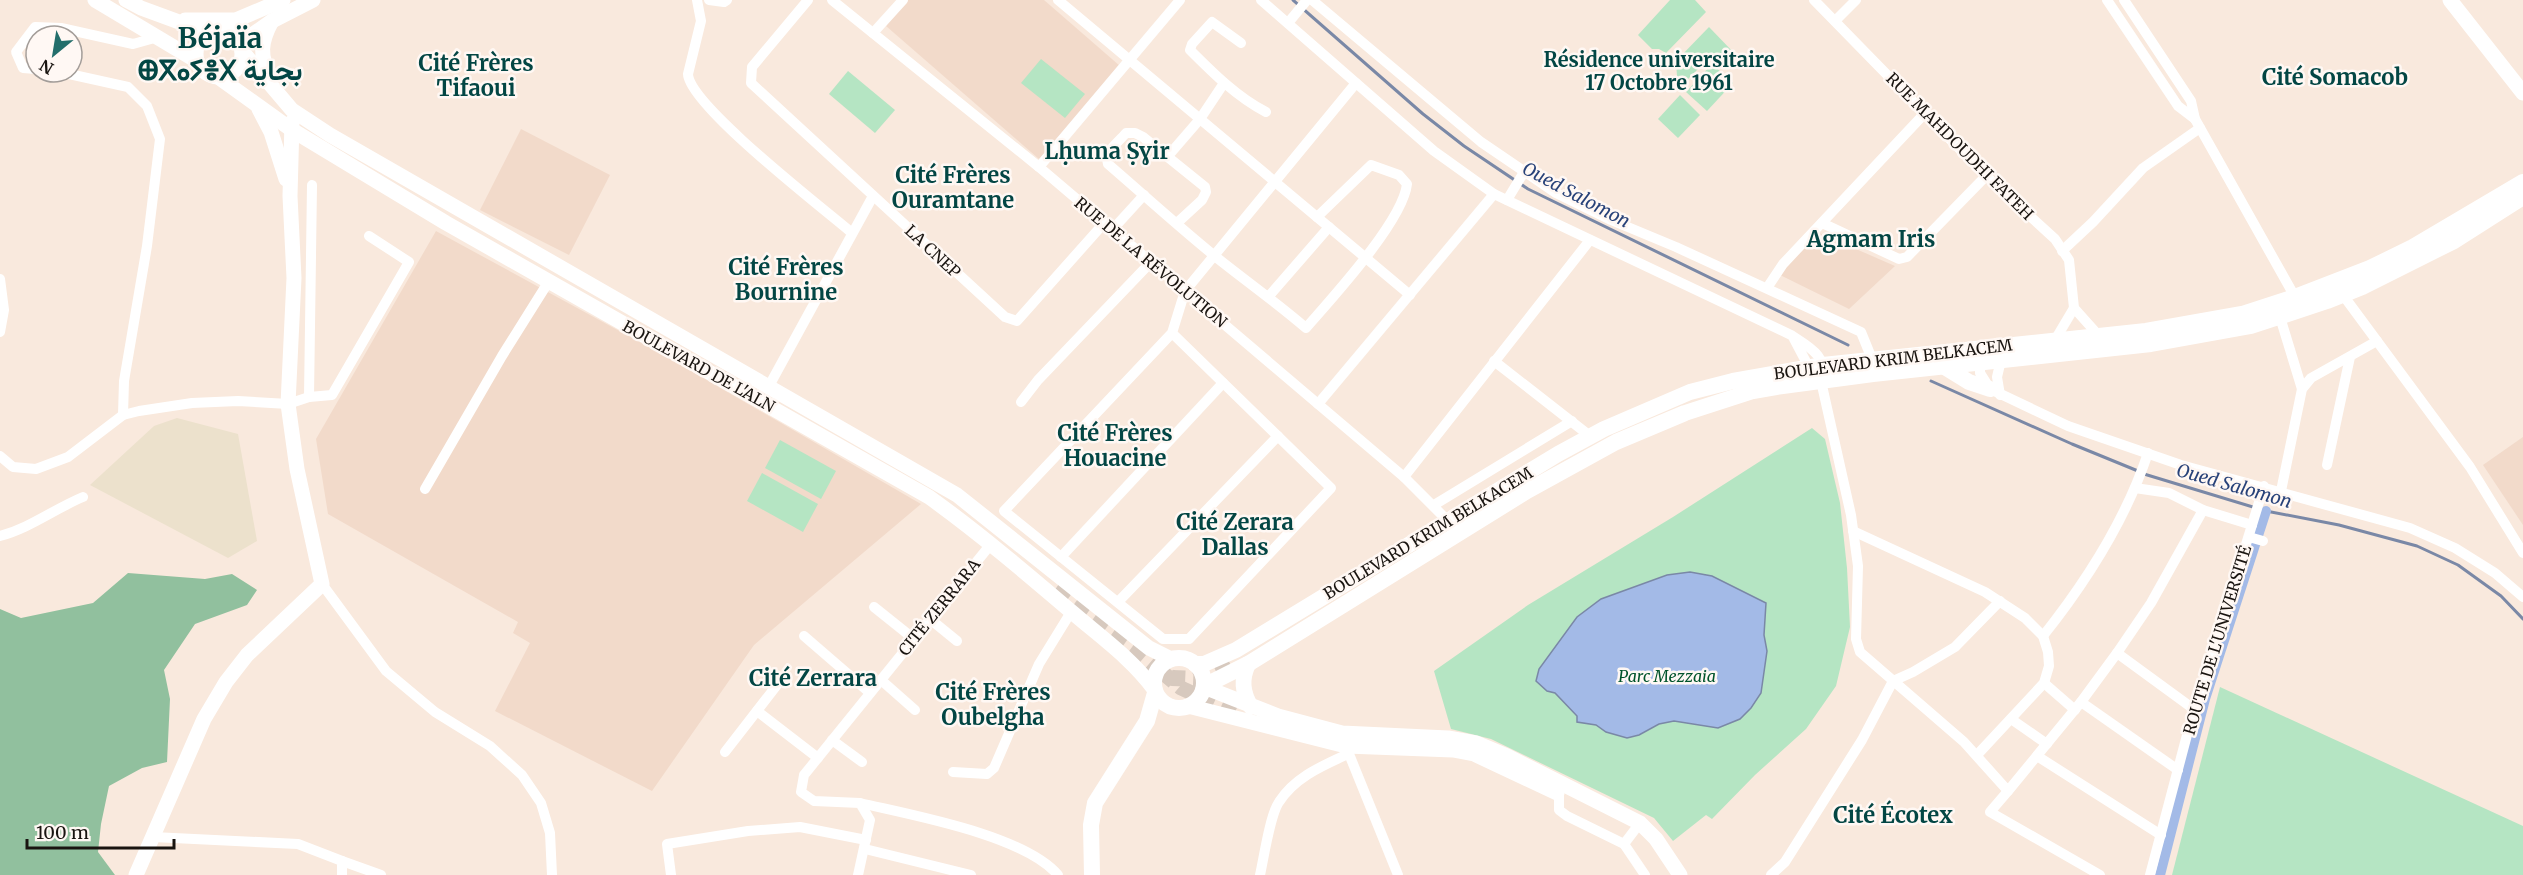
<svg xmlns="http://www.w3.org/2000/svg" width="2523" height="875" font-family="Merriweather,Vazirmatn,'Noto Sans Tifinagh',serif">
	<rect width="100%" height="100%" fill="#f9e9dd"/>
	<g fill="#f2daca">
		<polygon points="908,0 1044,0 1120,66 1039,159 886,26"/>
		<polygon points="521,129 610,175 569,255 480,210"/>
		<polygon points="436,231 667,357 921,504 754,645 652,791 495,711 530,643 513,633 518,622 328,514 316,439"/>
		<polygon points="1817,232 1895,266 1849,309 1778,274"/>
		<polygon points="2523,437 2523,525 2483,465"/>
	</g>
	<polygon fill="#ece1cc" points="177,418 238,434 257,541 228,558 90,485 154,426"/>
	<g fill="#b5e5c3">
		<polygon points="1670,0 1695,0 1706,12 1666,53 1659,49 1652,49 1638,35"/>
		<polygon points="1709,27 1735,54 1678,59"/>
		<polygon points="1041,59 1085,94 1065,118 1021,83"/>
		<polygon points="1680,61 1706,61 1678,89 1674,84 1677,76 1676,62"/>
		<polygon points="1712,64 1733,83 1707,111 1686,92"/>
		<polygon points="848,71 895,110 875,133 829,94"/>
		<polygon points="1680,95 1700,115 1678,138 1658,119"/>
		<polygon points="1812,428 1825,439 1840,503 1847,568 1850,627 1836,686 1806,729 1755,775 1712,819 1706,815 1673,841 1654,818 1491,739 1451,729 1434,671 1528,605 1673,517"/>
		<polygon points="780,440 836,471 821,499 765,468"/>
		<polygon points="762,473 818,504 803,532 747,501"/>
		<polygon points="2220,687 2523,826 2523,875 2172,875"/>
	</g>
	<polygon fill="#91c09e" points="128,573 205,579 232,574 257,590 247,605 195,624 164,670 170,699 167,762 142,768 109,786 101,824 98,852 115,875 0,875 0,609 21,618 93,603"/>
	<polygon fill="#a3bae7" stroke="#7a88a6" stroke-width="1.5" points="1690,572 1712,576 1766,603 1764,635 1767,651 1761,693 1751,708 1740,719 1718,728 1674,721 1659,724 1639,735 1627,738 1606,732 1596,725 1577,722 1577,716 1555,693 1547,691 1536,681 1539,669 1577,617 1601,599 1667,575"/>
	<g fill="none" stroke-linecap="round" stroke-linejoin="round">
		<g stroke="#7a88a6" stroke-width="3">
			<polyline points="1293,0 1423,114 1464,146 1528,189 1848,345"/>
			<polyline points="1931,381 2072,444 2138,471"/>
			<polyline points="2144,474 2266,511 2339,525 2417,546 2458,565 2501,596 2523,619"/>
		</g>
		<polyline stroke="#a3bae7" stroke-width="10" points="2160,875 2205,699 2266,511"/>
		<polyline stroke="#d7c9be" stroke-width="15" stroke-dasharray="15 8" stroke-linecap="butt" points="1162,672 1181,688 1238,714"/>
		<polyline stroke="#d7c9be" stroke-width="16" stroke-dasharray="16 8" stroke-linecap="butt" points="1054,591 1135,649 1162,672 1172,678 1195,679 1233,663"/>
		<g stroke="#fff" stroke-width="10">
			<path d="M697 0 701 21 688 74C689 105 824 209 852 233"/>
			<polyline points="709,0 724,2 727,0"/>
			<polyline points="808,0 752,67 751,83 1005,317 1017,321 1105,222"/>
			<polyline points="832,0 1039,167 1404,477 1452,525"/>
			<polyline points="1058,0 1410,295"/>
			<path d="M1261 0 1434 151 1494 194 1791 335C1809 347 1829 356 1821 381L1851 515 1858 566 1856 639 1860 652 1964 742 2008 791 2081 702 2117 653 2195 710"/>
			<polyline points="1312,0 1481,142 1556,193 1611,220 1676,247 1861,332 1872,359"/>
			<polyline points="1814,0 1986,176 2055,239 2069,260 2074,308 2100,337"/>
			<polyline points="2107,0 2178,106 2195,119"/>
			<polyline points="2124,0 2191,101 2195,119 2295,297"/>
			<polyline points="1835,21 1856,0"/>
			<polyline points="1288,23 1307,0"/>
			<polyline points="873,33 903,0"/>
			<path d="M1241 43 1212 22 1192 44 1190 50C1213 73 1237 97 1266 112"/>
			<polyline points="36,69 23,68 16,52 35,27 61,28 133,44 158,37"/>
			<polyline points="60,72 128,87 147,106 160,139 147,246 124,381 123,415"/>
			<polyline points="1168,156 1200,119 1224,83"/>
			<polyline points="1039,167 1180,0"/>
			<polyline points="1507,200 1524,172"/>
			<path d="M1177 223 1202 200 1206 192 1205 187 1143 137 1135 133H1126C1118 143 1104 151 1108 164 1144 195 1179 227 1216 257 1246 281 1277 303 1306 328 1332 298 1403 221 1407 184L1399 175 1371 165 1317 217"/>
			<polyline points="1822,223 1899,259 1907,257 1986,176"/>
			<polyline points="1113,229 1144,195"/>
			<polyline points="2062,251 2093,222 2143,168 2200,128"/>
			<polyline points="0,279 4,310 0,332"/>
			<polyline points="1767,288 1783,264 1926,112"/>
			<polyline points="2343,295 2470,467 2523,553"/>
			<polyline points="1269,296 1329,227"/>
			<polyline points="2280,317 2302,389"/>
			<polyline points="1172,333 1331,488 1189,639 1163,639 1004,511 1172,333 1185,291 1356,83"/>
			<polyline points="1794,339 1812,373"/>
			<polyline points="2055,340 2074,308"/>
			<polyline points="1980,357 1980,373 1990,389 2068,426 2181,465 2410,528 2455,548 2495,573 2523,597"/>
			<polyline points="1494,361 1590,436"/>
			<polyline points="769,386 873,196"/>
			<polyline points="2000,395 1997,377 2001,360"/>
			<polyline points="309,397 312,185"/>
			<polyline points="1021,402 1038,380 1151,262"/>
			<polyline points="1318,404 1494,194"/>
			<polyline points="0,456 13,467 36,469 68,457 123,415 139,411 192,403 238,401 288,404 309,397 332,395 409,262 369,236"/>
			<polyline points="2327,465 2350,357"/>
			<polyline points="1404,477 1590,240"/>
			<polyline points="2135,488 2169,493 2203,510 2252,525 2187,735 2150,875"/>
			<polyline points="425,489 502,356 549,281"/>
			<polyline points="2281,491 2302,389 2311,378 2377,341"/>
			<polyline points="1434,505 1572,421"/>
			<polyline points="2252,525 2264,486"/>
			<polyline points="1853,531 1985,592 2025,618 2043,636 2048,652 2049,666 2044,683 1977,755"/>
			<path d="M0 536C30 528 54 509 83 497"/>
			<polyline points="2249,537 2263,541"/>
			<polyline points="1061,557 1223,383"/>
			<polyline points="322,584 386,671 435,712 490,746 522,775 541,803 550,833 552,875"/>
			<polyline points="1118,602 1278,436"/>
			<polyline points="874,607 914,639"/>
			<polyline points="930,619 957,641"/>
			<polyline points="804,636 870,693"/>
			<path d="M2043 636C2086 582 2126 519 2148 453"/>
			<polyline points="2117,653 2151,603 2203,510"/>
			<polyline points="881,680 915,710"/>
			<polyline points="2044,683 2075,710"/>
			<polyline points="2081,702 2178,770"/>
			<polyline points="757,711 818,758"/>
			<polyline points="2011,719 2047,744"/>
			<polyline points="832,740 862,762"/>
			<polyline points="1347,749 1398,875"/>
			<polyline points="725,752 777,685"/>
			<polyline points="2037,756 2161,835"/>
			<polyline points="953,772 987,774 994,768 1039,664 1071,612"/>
			<polyline points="2008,791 1990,812 2100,875"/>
			<polyline points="1559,794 1559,810 1567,816 1624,844 1645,875"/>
			<path d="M860 803C911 815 1024 835 1058 875"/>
			<polyline points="153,837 298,844 342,861 342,875"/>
			<polyline points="1624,844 1640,823"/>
			<polyline points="865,849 971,875"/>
			<polyline points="342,861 381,875"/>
			<polyline points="671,875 667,844 748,831 800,827 866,840"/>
			<polyline points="858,875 870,820 860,803 814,801 801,792 804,775 991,544"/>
			<path d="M1260 875C1264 857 1270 815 1279 802 1295 777 1322 766 1348 754"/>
			<polyline points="1771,875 1785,862 1862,740 1893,681 1913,672 1955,647 2000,601"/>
		</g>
		<g stroke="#fff" stroke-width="15">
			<polyline points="95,0 197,61"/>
			<polyline points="126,0 141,8 209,33"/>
			<polyline points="2450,0 2523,93"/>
			<polyline points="185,20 233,20"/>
			<polyline points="217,31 236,20 283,0"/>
			<circle cx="219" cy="54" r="23"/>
			<polyline points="239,44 272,21 313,0"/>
			<polyline points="242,51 292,110 330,135 957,495 1149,648 1171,659"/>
			<path d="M218 77 292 130 446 223 929 497C979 533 1026 573 1073 613 1101 637 1132 659 1154 689"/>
			<path d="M272 77C258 57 261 41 272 21"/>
			<polyline points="259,109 271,132 286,179"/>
			<polyline points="1204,687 1278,716 1342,733 1448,738 1476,743 1507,756 1640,823 1656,839 1680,875"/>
			<polyline points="1188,706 1346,746 1453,750 1474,754 1557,793"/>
			<polyline points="136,875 204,719 226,682 247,655 322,584 297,469 288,404 294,278 290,196 292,122"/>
		</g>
		<g stroke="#fff" stroke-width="16">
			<polyline points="1943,366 1969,382 1990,389"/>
			<circle cx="1179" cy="683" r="25"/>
			<polyline points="1195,664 1204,664 1236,650 1558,454 1604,429 1690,392 1733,381 1823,365 2146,331 2242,314 2295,297 2370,268 2413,247 2523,182"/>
			<path d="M1248 664C1241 679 1242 692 1251 707"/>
			<polyline points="1204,686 1248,664 1527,491 1616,442 1685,413 1753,391 1776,387 1873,374 2151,344 2251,326 2327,301 2362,287 2454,241 2523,197"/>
			<polyline points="1092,875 1091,825 1095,803 1147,721 1155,693"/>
		</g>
	</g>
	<g text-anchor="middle" stroke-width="5" stroke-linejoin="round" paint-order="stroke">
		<g font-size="16" fill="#191410" stroke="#fff8f4">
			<text transform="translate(1960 146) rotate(45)" y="6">RUE MAHDOUDHI FATEH</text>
			<text transform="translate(933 251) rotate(43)" y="6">LA CNEP</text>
			<text transform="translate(1151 262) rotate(40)" y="6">RUE DE LA RÉVOLUTION</text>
			<text transform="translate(1893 359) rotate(-7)" y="6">BOULEVARD KRIM BELKACEM</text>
			<text transform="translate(699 366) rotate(29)" y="6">BOULEVARD DE L'ALN</text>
			<text transform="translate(1428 533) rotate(-31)" y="6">BOULEVARD KRIM BELKACEM</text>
			<text transform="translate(939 607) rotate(-51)" y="6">CITÉ ZERRARA</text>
			<text transform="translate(2217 640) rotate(-73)" y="6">ROUTE DE L'UNIVERSITÉ</text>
		</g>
		<g font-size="16" font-style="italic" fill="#00532a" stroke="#fff8f4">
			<text x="1667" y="682">Parc Mezzaia</text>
		</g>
		<g font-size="18" font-style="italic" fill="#284279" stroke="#fff8f4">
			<text transform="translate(1576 195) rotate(28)" y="6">Oued Salomon</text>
			<text transform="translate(2234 486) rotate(16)" y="6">Oued Salomon</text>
		</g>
		<g font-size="20" font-weight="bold" fill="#034644" stroke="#fff8f4">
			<text x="1659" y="67">Résidence universitaire<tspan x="1659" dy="23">17 Octobre 1961</tspan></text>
		</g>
		<g font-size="22" font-weight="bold" fill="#034644" stroke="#fff8f4">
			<text x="476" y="71">Cité Frères<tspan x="476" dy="25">Tifaoui</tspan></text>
			<text x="2335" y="85">Cité Somacob</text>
			<text x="1107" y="159">Lḥuma Ṣɣir</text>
			<text x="953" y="183">Cité Frères<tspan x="953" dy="25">Ouramtane</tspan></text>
			<text x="1871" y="247">Agmam Iris</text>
			<text x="786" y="275">Cité Frères<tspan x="786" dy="25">Bournine</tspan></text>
			<text x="1115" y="441">Cité Frères<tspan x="1115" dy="25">Houacine</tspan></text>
			<text x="1235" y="530">Cité Zerara<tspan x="1235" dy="25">Dallas</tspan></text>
			<text x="813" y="686">Cité Zerrara</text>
			<text x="993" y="700">Cité Frères<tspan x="993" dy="25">Oubelgha</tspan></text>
			<text x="1893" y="823">Cité Écotex</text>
		</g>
		<g font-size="28" font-weight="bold" fill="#034644" stroke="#fff8f4">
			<text x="220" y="48">Béjaïa<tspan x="220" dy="32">ⴲⴳⴰⵢⴻⵝ بجاية</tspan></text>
		</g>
	</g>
	<g transform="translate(54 54) rotate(210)"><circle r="28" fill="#fff8f4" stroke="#a39d99" stroke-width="1.5"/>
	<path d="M0-4.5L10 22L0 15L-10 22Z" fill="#236e6b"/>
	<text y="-9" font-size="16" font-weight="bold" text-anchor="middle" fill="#191410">N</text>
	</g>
	<path d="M27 839v9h147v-9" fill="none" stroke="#191410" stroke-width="3"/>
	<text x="36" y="839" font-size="18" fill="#191410" stroke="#fff8f4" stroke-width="4.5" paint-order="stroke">100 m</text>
</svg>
